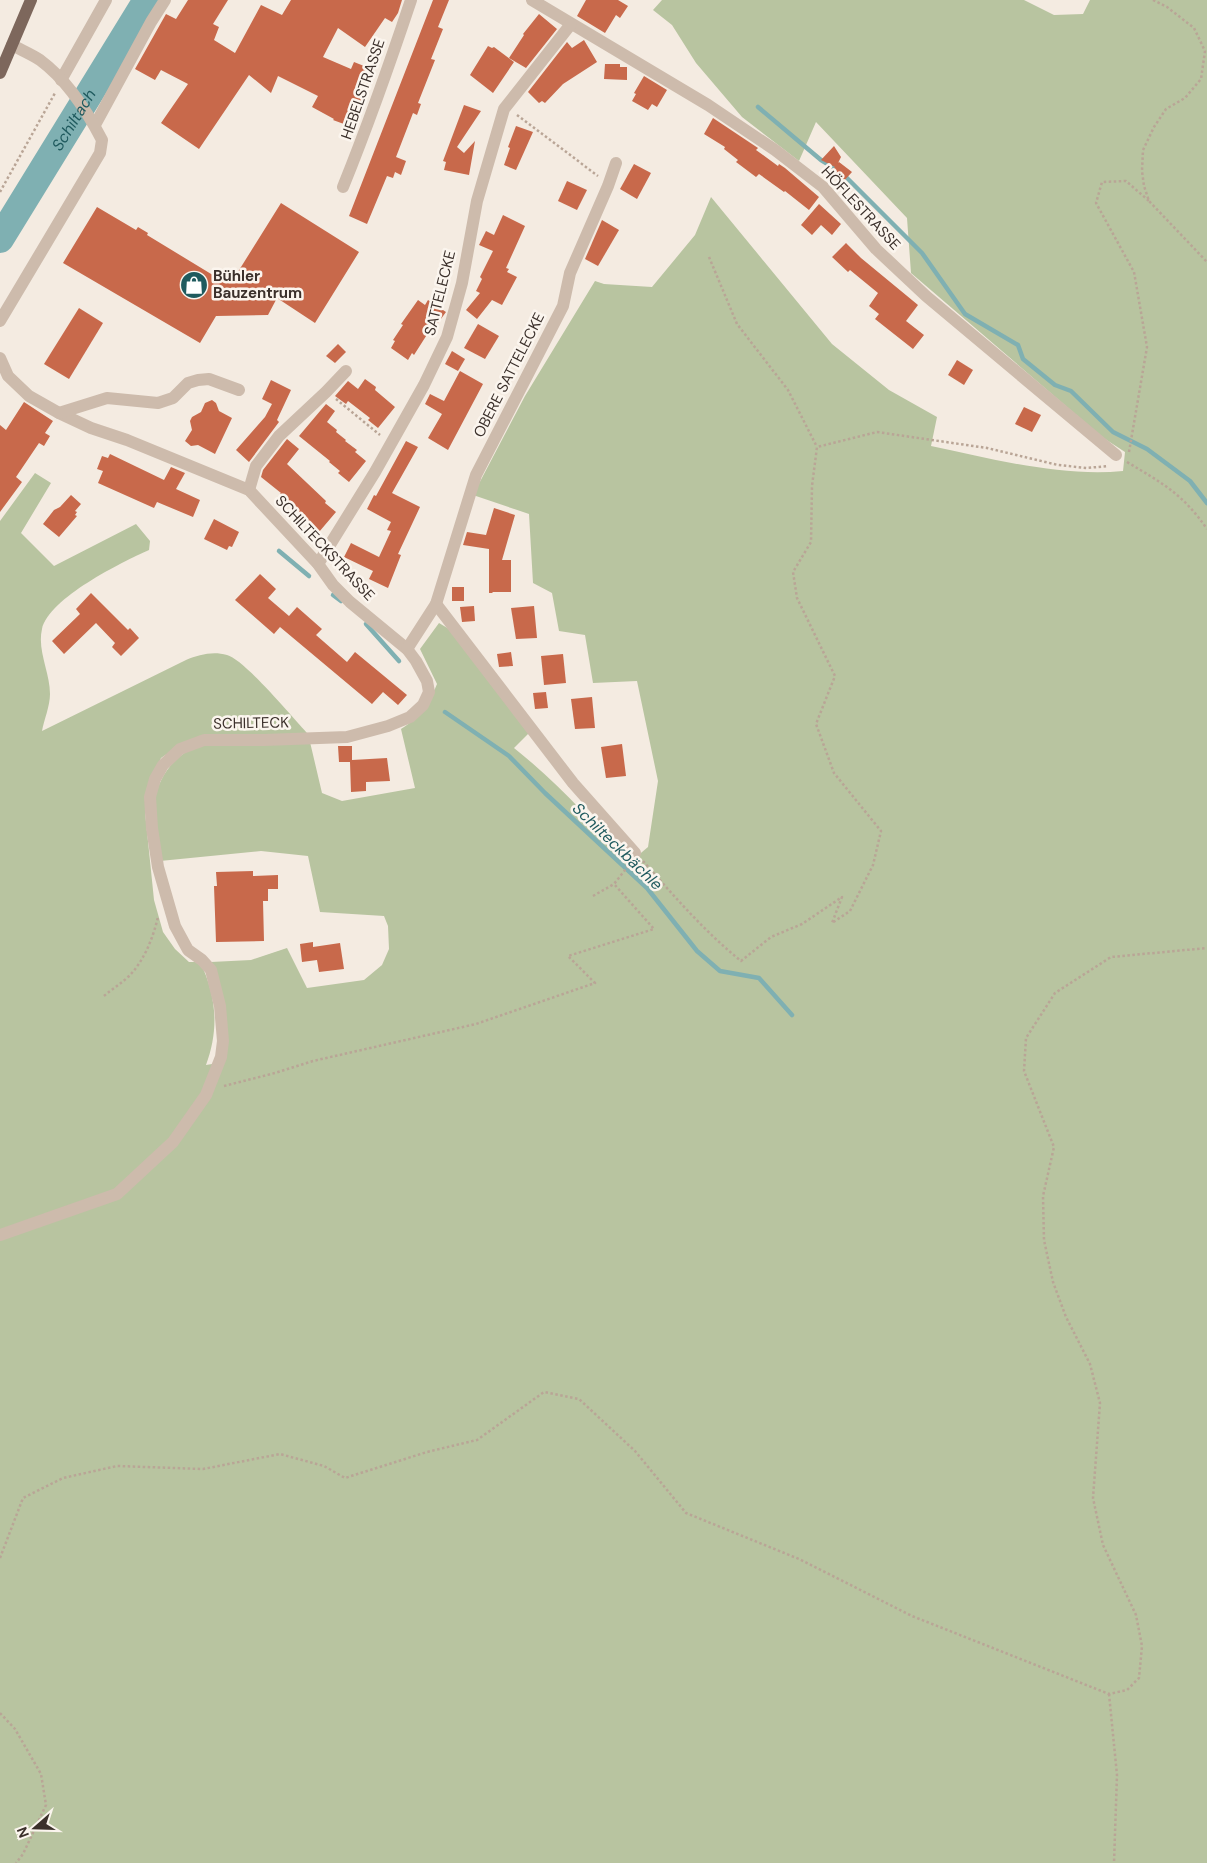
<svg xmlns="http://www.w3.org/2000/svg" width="1207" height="1863" font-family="'DM Sans',sans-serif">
	<rect width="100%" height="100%" fill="#f4ebe1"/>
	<path fill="#b8c4a0" d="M662 0H1024L1054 15 1083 14 1090 0H1207V1863H0V521L35 473 51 483 21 533 54 566 136 524 150 541 149 550C122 562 49 598 42 629 37 651 50 672 50 694 50 706 44 720 42 731L186 660C199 655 212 651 227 655 244 659 294 719 309 735H212L192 739 180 745 161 758 152 779 145 812 154 900 163 932 175 949 189 962H200C217 996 219 1030 206 1065L224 1062C226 1045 228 1025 225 1007 223 992 216 977 211 962L251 960 287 948 307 988 364 980 382 965 389 949 388 926 384 916 320 912 308 856 261 851 160 861C156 843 152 819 155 800 158 777 176 753 199 746 212 743 227 744 241 743 264 743 287 742 310 742L322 793 342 801 415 788 401 729C423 715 427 707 437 684L420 649 439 623 454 632 530 732 514 748C557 782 593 822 629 863L648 847 658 781 637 681 593 683 585 635 559 631 552 593 533 583 529 514 473 495 525 396 595 281 604 284 652 287 695 235 711 197 832 344 889 390 937 417 931 446C992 459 1061 477 1123 471L1125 452 1102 437 911 273 907 218 816 122 799 161 742 117 696 63 672 25 653 10Z"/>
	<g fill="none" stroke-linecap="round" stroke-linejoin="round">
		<g stroke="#7fb0b2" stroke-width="4.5">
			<polyline points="758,107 821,160 834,168"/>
			<polyline points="847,178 922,253 965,314 1018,345 1023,359 1055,385 1071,391 1113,432 1147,449 1190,481 1207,503"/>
			<polyline points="279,551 309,576"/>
			<polyline points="333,595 341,601"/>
			<polyline points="366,624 399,661"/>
			<polyline points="445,712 509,756 545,793 647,888 697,951 720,971 759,978 792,1015"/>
		</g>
		<path stroke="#7fb0b2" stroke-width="28" id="s1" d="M0 239 147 0"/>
	</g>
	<g fill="#c8694b">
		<polygon points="188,0 228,0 213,24 219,27 214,40 235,53 261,5 282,15 291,0 402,0 398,13 392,22 385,18 365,47 338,28 323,57 351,69 354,62 374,70 352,127 333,120 334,119 312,107 318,96 278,76 271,93 249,75 199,149 161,123 188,84 161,70 155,80 135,69 166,14 176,19"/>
		<polygon points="433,0 449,0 438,27 443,29 431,59 435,60 418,103 421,104 417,115 413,113 396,157 406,161 401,175 395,172 393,178 387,176 367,224 349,216"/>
		<polygon points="586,0 618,0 628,6 620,18 616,15 605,33 577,16"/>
		<polygon points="539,14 557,29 526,68 509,58 524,35 523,34"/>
		<polygon points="584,40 597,62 563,84 545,103 542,101 539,103 528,92 567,42 572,48"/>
		<polygon points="488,46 492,48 494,47 514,62 493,93 470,75"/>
		<polygon points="605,64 620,64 620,67 627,67 627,80 604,79"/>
		<polygon points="644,76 667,90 657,107 652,104 648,110 632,101 636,94 634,93"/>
		<polygon points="464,105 481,111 457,147 464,153 475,141 469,175 444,170 446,162 443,161"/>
		<polygon points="713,118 758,148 756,150 778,166 779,164 785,168 819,197 809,210 785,191 784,192 759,174 756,177 736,162 738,160 724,149 725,147 704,134"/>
		<polygon points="516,126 533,132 516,170 504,165 510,148 508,147"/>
		<polygon points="834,146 841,157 838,163 839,162 852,172 843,182 830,172 835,167 821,160"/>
		<polygon points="634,164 651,173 637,199 620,189"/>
		<polygon points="567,181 587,190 577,210 558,201"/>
		<polygon points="281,203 359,252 315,323 277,298 268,315 216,316 200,343 63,263 97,207 136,230 138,227 148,233 147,235 221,280 228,278 236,275"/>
		<polygon points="819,204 841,224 832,235 821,225 812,235 801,225"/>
		<polygon points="503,215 525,226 506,268 509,269 507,272 517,277 502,305 492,300 477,319 466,310 480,293 476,291 482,279 480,277 493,251 479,245 486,231 494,235"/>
		<polygon points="602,220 619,230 598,266 585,259"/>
		<polygon points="846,243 861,258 918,305 906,321 924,335 913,349 875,319 879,314 869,306 878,293 850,270 848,272 832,257"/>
		<polygon points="418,300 425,305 428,300 446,312 438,323 435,322 414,355 412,353 408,360 391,348 395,341 393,340 403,325 401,324"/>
		<polygon points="79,308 103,323 69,379 44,364"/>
		<polygon points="478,324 499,336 485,359 464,348"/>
		<polygon points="338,344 346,352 335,363 326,356"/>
		<polygon points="452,351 465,359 458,371 445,364"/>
		<polygon points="957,360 973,370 964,385 948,375"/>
		<polygon points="460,371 483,384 448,450 428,438 442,414 425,404 430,394 444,401"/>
		<polygon points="365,379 376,387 375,390 395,407 378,428 368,420 370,418 348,401 346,404 335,396 348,381 358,389"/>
		<polygon points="271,380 291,390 277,420 279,422 249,462 236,450 265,417 272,404 262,399"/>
		<polygon points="212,400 216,403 219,411 232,418 215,454 198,445 191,446 185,441 192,430 190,421 192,417 201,412 205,403"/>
		<polygon points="24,402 53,421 45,433 50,436 44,446 39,443 16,477 22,482 0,512 0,425 6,430"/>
		<polygon points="326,404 335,411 327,422 337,430 336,432 346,440 345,441 357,450 355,452 366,461 349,482 338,473 340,471 329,462 330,461 299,436"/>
		<polygon points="1024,407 1041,415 1032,432 1015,424"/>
		<polygon points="287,439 299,449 287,464 326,501 325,503 336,512 319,532 309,524 310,523 299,514 301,513 280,494 281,493 261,477 263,470"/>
		<polygon points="406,441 418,447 392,493 420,507 398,554 401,555 388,588 369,579 373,571 344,557 351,543 379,557 391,531 387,530 391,522 367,509 374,495 376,496"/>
		<polygon points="110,454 164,480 171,467 185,473 176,489 200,500 193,517 157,502 154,508 98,483 103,471 97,469 102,456 108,458"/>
		<polygon points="71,495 81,504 75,511 77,512 75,515 77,516 59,537 43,524 54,510 60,507"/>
		<polygon points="494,508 515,515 502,560 511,560 511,592 493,592 492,593 489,593 489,549 463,545 467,532 486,535"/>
		<polygon points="214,519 239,532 232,547 229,546 227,550 204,539"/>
		<polygon points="260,574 276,589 268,598 289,616 297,607 322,629 316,635 347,662 355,652 407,695 398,705 383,692 372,704 280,627 274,634 235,600"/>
		<rect x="452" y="587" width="12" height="14"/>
		<polygon points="91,593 128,630 130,628 139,638 121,656 112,647 115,643 96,623 64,654 52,641 80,614 76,609"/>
		<polygon points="474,606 475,621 462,622 460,607"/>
		<polygon points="534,606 537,638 516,639 511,608"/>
		<polygon points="511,652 513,666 499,667 497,654"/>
		<polygon points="563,654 566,683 544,685 541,656"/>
		<polygon points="546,692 548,708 535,709 533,693"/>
		<polygon points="592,697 595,728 575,729 571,699"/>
		<polygon points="622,744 626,776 606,778 601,747"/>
		<polygon points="338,746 352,746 352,760 387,758 390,781 366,782 366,791 351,792 350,762 339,762"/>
		<polygon points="253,871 253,876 278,875 278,889 268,889 268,901 263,901 264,941 216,942 214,886 217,886 216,872"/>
		<polygon points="313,942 313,947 340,943 344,969 319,972 317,960 302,962 300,944"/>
	</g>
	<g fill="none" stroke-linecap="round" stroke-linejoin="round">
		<g stroke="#b9a596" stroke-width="2.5" stroke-dasharray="2.5 2.5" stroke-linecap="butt">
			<polyline points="1153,0 1167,7 1194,28 1205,51 1201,79 1185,98 1166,109 1154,127 1143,150 1142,171 1144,186 1149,201 1207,262"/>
			<polyline points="517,115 598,176"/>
			<polyline points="0,192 55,93"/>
			<polyline points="709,257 737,324 788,390 817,447"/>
			<polyline points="336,399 380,435"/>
			<polyline points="1129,452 1147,347 1134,272 1096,203 1102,182 1126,181 1149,201"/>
			<path d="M1127 462C1162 483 1183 494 1207 529"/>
			<path d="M643 861C674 896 705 932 741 961L771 937 802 924 842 897 832 923 850 911 873 865 881 831 834 773 816 724 835 676 797 598 793 572 811 542 812 486 817 447 877 432 987 448 1058 465 1087 468 1108 466"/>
			<polyline points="593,896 614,884 629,865"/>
			<path d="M104 996C112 989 121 984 129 976 144 961 153 938 158 917"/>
			<polyline points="224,1086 275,1073 313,1061 476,1024 595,983 568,956 654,929 614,884"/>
			<polyline points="0,1558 23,1498 63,1478 117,1466 203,1469 280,1454 324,1466 345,1478 427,1452 477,1440 544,1392 579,1399 635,1451 686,1513 799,1559 912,1616 1109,1694 1127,1690 1139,1678 1142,1646 1136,1615 1103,1545 1093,1498 1100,1403 1090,1364 1066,1317 1053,1282 1044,1240 1043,1196 1054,1147 1024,1071 1026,1038 1055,993 1111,957 1207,948"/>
			<polyline points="1109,1694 1117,1775 1114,1863"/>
			<polyline points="0,1713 15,1729 41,1774 46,1805 23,1854 16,1863"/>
		</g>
		<g stroke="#cdbbac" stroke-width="12">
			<polyline points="532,0 708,105 775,150 823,187 876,249 926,296 1116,455"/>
			<polyline points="61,80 106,0"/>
			<polyline points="95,125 151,22 165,0"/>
			<path d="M343 187C368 125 390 63 411 0"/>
			<path d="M0 321 100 153 102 140C87 111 67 80 40 60 31 54 21 50 12 45"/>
			<polyline points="0,358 8,376 29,396 59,413 91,428 127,440 249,490 318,564 333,585 350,602 407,649 416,661 427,681 429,692 423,705 410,717 388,726 347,737 264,740 204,740 180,749 163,765 155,779 150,797 152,828 158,867 175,926 188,950 202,960 211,970 220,1006 223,1041 221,1057 206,1095 173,1142 117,1194 0,1235"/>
			<polyline points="59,413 107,398 158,403 173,398 188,383 198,380 209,379 239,390"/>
			<polyline points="249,490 256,466 279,436 326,392 346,371"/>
			<polyline points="318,564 375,472 424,385 447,337 462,283 477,201 504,109 571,24"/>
			<polyline points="436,604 573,783 635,853"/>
			<polyline points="407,649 436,604 476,475 563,306 570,273 608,186 616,163"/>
		</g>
		<polyline stroke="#7d675c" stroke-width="12" points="0,73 31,0"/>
	</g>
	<defs>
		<g id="shop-disc" transform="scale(1.4375)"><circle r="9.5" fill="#1f5a5e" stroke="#fbf5ee"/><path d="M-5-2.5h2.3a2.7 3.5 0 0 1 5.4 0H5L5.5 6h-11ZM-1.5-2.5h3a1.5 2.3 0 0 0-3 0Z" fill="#fff"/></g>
	</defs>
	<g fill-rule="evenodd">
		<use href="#shop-disc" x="194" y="285"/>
	</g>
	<g text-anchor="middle" stroke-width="5" stroke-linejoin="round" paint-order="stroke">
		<g font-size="15" fill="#3b302b" stroke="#fbf5ee">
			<text transform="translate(363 89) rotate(-71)" y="5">HEBELSTRASSE</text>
			<text transform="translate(861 208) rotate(47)" y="5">HÖFLESTRASSE</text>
			<text transform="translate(440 293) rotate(-76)" y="5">SATTELECKE</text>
			<text transform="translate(509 375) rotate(-63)" y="5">OBERE SATTELECKE</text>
			<text transform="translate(325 548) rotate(47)" y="5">SCHILTECKSTRASSE</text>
			<text transform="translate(251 723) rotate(-1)" y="5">SCHILTECK</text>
		</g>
		<g font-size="15" font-weight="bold" fill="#3b302b" stroke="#fbf5ee" text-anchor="start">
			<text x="213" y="281">Bühler<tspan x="213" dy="17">Bauzentrum</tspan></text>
		</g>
		<g font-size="16" font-style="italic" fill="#1f5a5e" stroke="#fbf5ee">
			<text dy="6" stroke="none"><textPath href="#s1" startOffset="140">Schiltach</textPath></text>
			<text transform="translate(618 846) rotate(44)" y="6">Schilteckbächle</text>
		</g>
	</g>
	<g transform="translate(35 1828) rotate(250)" stroke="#fbf5ee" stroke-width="4" paint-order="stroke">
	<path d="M0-4L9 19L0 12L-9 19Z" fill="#3b302b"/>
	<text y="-8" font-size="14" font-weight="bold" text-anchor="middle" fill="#3b302b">N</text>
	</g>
</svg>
